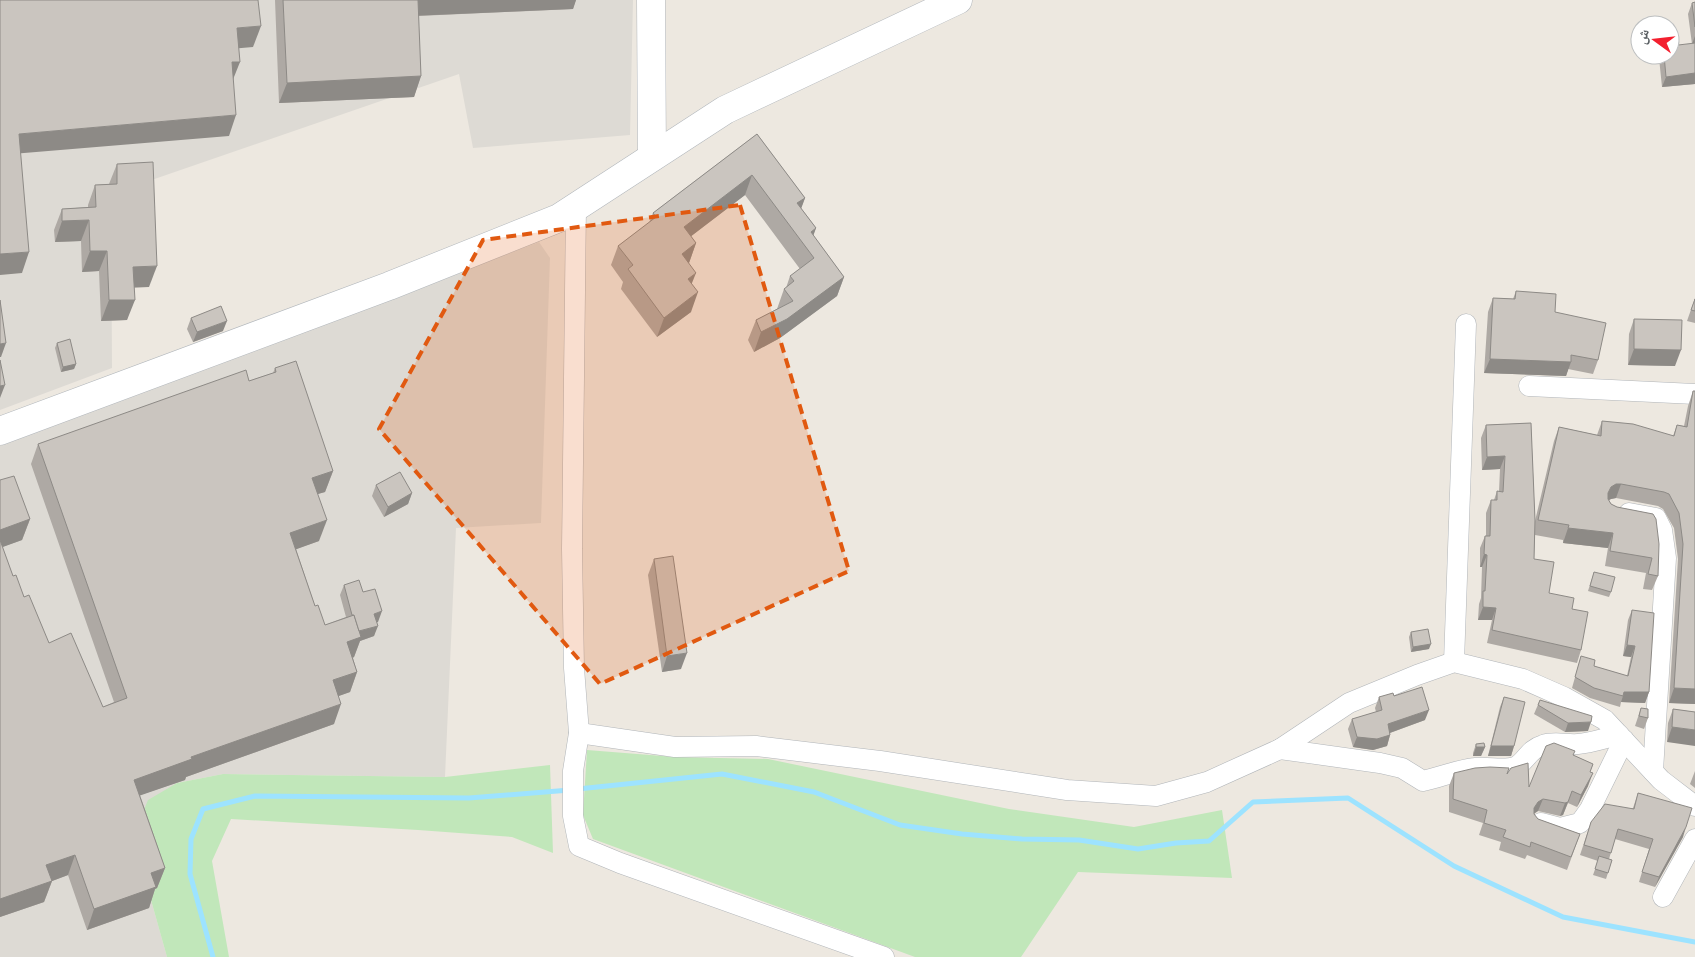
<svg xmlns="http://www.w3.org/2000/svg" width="1695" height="957" font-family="Arial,'Noto Naskh Arabic',sans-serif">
	<rect width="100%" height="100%" fill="#ede8e0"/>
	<g fill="#dddad4">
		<polygon points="0,0 633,0 630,135 473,148 459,74 111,194 112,368 0,410"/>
		<polygon points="539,242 550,258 541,523 456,528 445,777 223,774 177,783 133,836 167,957 0,957 0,446"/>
	</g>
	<g fill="#c1e7ba">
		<polygon points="587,750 675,757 768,759 1009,809 1134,827 1222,810 1232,878 1078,872 1021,957 915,957 593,839 583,815"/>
		<polygon points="550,765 553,853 512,837 418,830 231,819 212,861 229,957 167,957 133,836 148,800 177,783 223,774 445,777"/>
	</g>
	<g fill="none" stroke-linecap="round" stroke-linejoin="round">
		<g stroke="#9de3ff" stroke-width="5">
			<polyline points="578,789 722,774 814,792 900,825 962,834 1022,839 1079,840 1138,849 1176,843 1209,841 1253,802 1348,798 1454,866 1563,917 1695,942"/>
			<polyline points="213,957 190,874 191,839 203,809 255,796 469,798 570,790"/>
		</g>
		<g stroke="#b1b5b9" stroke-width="21">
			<g id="street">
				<polyline points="576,206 572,549 574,668 579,733 573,771 573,816 579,846 620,863 884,957"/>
				<polyline points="1529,386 1695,394"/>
				<polyline points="1629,513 1656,518 1662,530 1666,558 1653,771"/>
				<polyline points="1454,662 1466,324"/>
				<polyline points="579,733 675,747 756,746 880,761 1067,790 1156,796 1207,782 1280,749 1349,703 1417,675 1454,662 1523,679 1564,697 1605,720 1661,780 1695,806"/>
				<path d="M1280 749 1380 763 1402 768 1423 781C1441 777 1457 770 1475 768 1489 766 1504 772 1517 766 1526 761 1529 749 1543 745 1554 741 1566 745 1578 744 1591 743 1605 738 1619 735"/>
				<polyline points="1541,823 1560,828 1580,823 1590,809 1624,740"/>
				<polyline points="1663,897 1695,839"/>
			</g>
		</g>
		<g stroke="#b2b7bc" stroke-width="29">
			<g id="secondary">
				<polyline points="651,0 652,157"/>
				<polyline points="0,431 389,286 559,218 725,110 958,0"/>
			</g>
		</g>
		<use href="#street" stroke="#fff" stroke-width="20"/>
		<use href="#secondary" stroke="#fff" stroke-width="28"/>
	</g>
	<g fill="#aea9a4">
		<polygon points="275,0 576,0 573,9 418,16 421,76 414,97 279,103"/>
		<polygon points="1695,2 1695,84 1662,87 1659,58 1660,55 1670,55 1692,44 1688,14 1692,3"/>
		<polygon points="757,134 805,198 801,208 816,228 813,235 844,277 837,296 780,338 754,352 748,340 756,320 777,309 784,289 786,288 790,276 800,269 745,195 691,236 696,243 689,263 692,284 691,312 657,337 621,289 623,282 611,265 618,246 649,223 653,213"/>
		<polygon points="117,164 149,287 134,287 127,320 101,321 99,271 82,272 81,241 55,242 54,230 62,209 88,207 88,205 95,185 109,184"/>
		<polygon points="1516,291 1555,312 1598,360 1593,374 1568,369 1566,376 1484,373 1488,312 1493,298 1513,299"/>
		<polygon points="1695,298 1695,323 1687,321"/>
		<polygon points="191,318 223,331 193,342 187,329"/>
		<polygon points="1634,319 1675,366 1628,365 1629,334"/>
		<polygon points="57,343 76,364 74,369 61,372 55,348"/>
		<polygon points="275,368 333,471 325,492 317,494 319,541 296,549 315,606 325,625 346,617 340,595 344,585 363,592 378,622 377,622 374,636 360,641 354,657 353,658 357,672 350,692 338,696 334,724 186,777 185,780 140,795 165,868 157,888 155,889 149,908 87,930 68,875 52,881 44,902 0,917 0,480 30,519 22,540 2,547 13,576 49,643 103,707 114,702 31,464 38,444 249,381 273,373"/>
		<polygon points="1693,391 1695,391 1695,704 1669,703 1678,559 1674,528 1663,509 1658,506 1616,498 1611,499 1609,500 1611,504 1617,507 1653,514 1658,576 1652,590 1643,589 1646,573 1605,566 1608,548 1563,543 1563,540 1535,535 1534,559 1549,593 1572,609 1581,650 1577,663 1487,643 1492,620 1478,620 1479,604 1481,598 1482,567 1480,567 1480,548 1485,536 1486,536 1486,513 1491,500 1494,500 1497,491 1499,492 1500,469 1482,470 1481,438 1486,425 1531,423 1535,521 1554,441 1559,427 1597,435 1602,421 1673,436 1677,425 1684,426 1688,406"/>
		<polygon points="376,485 412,493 408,504 384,517 372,496"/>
		<polygon points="654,559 681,669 662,672 648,575"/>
		<polygon points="1594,572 1611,592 1609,597 1588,591"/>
		<polygon points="1632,610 1649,692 1645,703 1621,702 1620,707 1590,698 1572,688 1581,656 1594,666 1627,676 1631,657 1623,656 1628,620"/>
		<polygon points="1411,632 1429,649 1411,652 1409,637"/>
		<polygon points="1394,696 1425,720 1390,733 1390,735 1387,746 1373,750 1353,747 1348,729 1352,719 1376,712 1375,708 1379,697"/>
		<polygon points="1504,697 1514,746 1511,756 1488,756 1500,707"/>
		<polygon points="1540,700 1588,731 1565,732 1534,714"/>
		<polygon points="1641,708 1648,718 1644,729 1635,726"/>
		<polygon points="1673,709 1695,712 1667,742 1668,723"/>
		<polygon points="1476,744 1485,747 1481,756 1473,756 1473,753"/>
		<polygon points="1573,755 1593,764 1590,772 1588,786 1577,807 1568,803 1563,815 1560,816 1538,811 1534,814 1538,819 1580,834 1567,870 1527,855 1525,859 1499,850 1501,842 1479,835 1483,823 1449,812 1449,786 1454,773 1507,774 1529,787"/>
		<polygon points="1695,771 1695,788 1690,784"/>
		<polygon points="1638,793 1683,837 1655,887 1639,882 1649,849 1615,839 1609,859 1612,860 1606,879 1593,875 1598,861 1580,855 1591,822 1633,808"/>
	</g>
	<g fill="#8d8a86">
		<polygon points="416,0 576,0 573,9 410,16"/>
		<polygon points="261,26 253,47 230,49 237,28"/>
		<polygon points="1695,36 1695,44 1692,44"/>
		<polygon points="232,62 240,62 232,82"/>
		<polygon points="1695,73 1695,84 1662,87 1666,77"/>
		<polygon points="421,76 414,97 279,103 287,83"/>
		<polygon points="236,115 229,136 12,154 19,134"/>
		<polygon points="752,175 745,195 677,247 684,227"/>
		<polygon points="805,198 798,217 797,203"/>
		<polygon points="89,220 81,241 55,242 62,221"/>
		<polygon points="816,228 809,248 811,232"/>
		<polygon points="696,243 689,263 675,274 682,254"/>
		<polygon points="90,251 107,251 99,271 82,272"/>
		<polygon points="29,252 22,273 0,275 0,254"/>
		<polygon points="157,266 149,287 126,288 133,267"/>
		<polygon points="696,273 688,293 688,279"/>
		<polygon points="844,277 837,296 780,338 754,352 761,332"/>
		<polygon points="698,292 691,312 657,337 664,318"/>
		<polygon points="109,300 135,300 127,320 101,321"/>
		<polygon points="227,321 223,331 193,342 197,332"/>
		<polygon points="6,343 1,357 0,357 0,344"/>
		<polygon points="1634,349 1681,350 1675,366 1628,365"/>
		<polygon points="1490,359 1571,362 1566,376 1484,373"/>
		<polygon points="76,364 74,369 61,372 63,367"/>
		<polygon points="5,385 0,398 0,386"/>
		<polygon points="1505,456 1500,469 1482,470 1487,457"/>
		<polygon points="333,471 325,492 304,498 312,478"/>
		<polygon points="1616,484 1621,484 1616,498 1611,499 1605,502 1608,493 1611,487"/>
		<polygon points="412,493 408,504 384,517 388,507"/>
		<polygon points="30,519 22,540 0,548 0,530"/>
		<polygon points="327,520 319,541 283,554 290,533"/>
		<polygon points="1568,528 1613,533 1608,548 1563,543"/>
		<polygon points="1484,554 1487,555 1482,567 1480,567"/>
		<polygon points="1483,607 1496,608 1492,620 1478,620"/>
		<polygon points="382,611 378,622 370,624 374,614"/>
		<polygon points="378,626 374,636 360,641 354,657 339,662 347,642 357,632"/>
		<polygon points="1431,644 1429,649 1411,652 1413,647"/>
		<polygon points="1627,645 1635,646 1631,657 1623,656"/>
		<polygon points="687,653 681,669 662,672 667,656"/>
		<polygon points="357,672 350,692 325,701 333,680"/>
		<polygon points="1674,688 1695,689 1695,704 1669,703"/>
		<polygon points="1624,692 1649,692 1645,703 1621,702 1623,696"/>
		<polygon points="341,704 334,724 186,777 185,780 127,800 134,780 191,757"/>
		<polygon points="1429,710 1425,720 1384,735 1388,724"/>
		<polygon points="1591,722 1588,731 1565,732 1568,723"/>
		<polygon points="1672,727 1695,730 1695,746 1667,742"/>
		<polygon points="1390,735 1387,746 1373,750 1353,747 1357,737"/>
		<polygon points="1491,746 1514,746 1511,756 1488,756"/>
		<polygon points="1476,747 1485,747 1481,756 1473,756"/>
		<polygon points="1593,773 1588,786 1577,807 1581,795"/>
		<polygon points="1543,799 1538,811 1533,814 1534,808 1538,802"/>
		<polygon points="1568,802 1563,815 1560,816 1565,803"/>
		<polygon points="1686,827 1683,837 1655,887 1659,877"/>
		<polygon points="75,855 68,875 39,886 46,865"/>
		<polygon points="165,868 157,888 155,889 149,908 87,930 94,909 151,873"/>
		<polygon points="52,881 44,902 0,917 0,899"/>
	</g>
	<g fill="#cac5bf" stroke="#8d8a86">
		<polygon points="0,0 258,0 261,26 237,28 240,62 232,62 236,115 19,134 29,252 0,254"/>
		<polygon points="283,0 418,0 421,76 287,83"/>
		<polygon points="1695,2 1695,27 1692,3"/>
		<polygon points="1695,43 1695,73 1666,77 1664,55 1670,55 1670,46"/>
		<polygon points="757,134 805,198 797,203 816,228 811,232 844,277 787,319 761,332 756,320 793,301 784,289 794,281 790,276 814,258 752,175 684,227 696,243 682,254 696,273 688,279 698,292 664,318 628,269 633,265 618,246 656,217 653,213"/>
		<polygon points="153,162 157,266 133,267 135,300 109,300 107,251 90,251 89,220 62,221 62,209 96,207 95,185 117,184 117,164"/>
		<polygon points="1516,291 1556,294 1555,312 1606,323 1598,360 1571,355 1571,362 1490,359 1493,298 1515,299"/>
		<polygon points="1695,299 1695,311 1691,310"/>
		<polygon points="0,300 6,343 0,344"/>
		<polygon points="221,306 227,321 197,332 191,318"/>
		<polygon points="1634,319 1682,320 1681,350 1634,349"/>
		<polygon points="70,339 76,364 63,367 57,343"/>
		<polygon points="0,360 5,385 0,386"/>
		<polygon points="296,361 333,471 312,478 327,520 290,533 315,606 318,605 325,625 354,615 361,637 347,642 357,672 333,680 341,704 191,757 192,759 134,780 165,868 151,873 156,887 94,909 75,855 46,865 52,881 0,899 0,540 13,576 16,575 24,597 29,595 49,643 71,633 103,707 127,698 38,444 246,370 249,381 276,372 275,368"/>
		<polygon points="1693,391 1695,391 1695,689 1674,688 1683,544 1679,513 1669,494 1664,492 1621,484 1616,484 1611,487 1608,493 1608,499 1611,504 1617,507 1653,514 1656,519 1659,544 1658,576 1648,574 1652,558 1610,551 1613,533 1568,528 1569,525 1538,520 1559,427 1601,436 1602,421 1633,424 1674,436 1677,425 1687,427"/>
		<polygon points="1531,423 1535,520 1534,559 1554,562 1549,593 1574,598 1572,609 1588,612 1581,650 1492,630 1496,608 1483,607 1483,591 1485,591 1487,555 1484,554 1485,536 1490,536 1491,500 1497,500 1497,491 1503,492 1505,456 1487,457 1486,425"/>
		<polygon points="400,472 412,493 388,507 376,485"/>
		<polygon points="14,476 30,519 0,530 0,480"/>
		<polygon points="673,556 687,653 667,656 654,559"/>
		<polygon points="1594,572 1615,577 1611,592 1590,586"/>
		<polygon points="359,580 363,592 375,589 382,611 374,614 378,626 359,631 354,615 352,615 344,585"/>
		<polygon points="1632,610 1654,613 1649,692 1624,692 1623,696 1594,688 1575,677 1581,656 1595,660 1594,666 1628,676 1635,646 1627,645"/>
		<polygon points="1428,629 1431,644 1413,647 1411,632"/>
		<polygon points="1422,687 1429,710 1388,724 1390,735 1377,739 1357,737 1352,719 1382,710 1379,697 1393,693 1394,696"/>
		<polygon points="1504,697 1525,702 1514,746 1491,746"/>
		<polygon points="1540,700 1592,716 1591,722 1568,723 1538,705"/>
		<polygon points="1641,708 1648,709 1648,718 1639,716"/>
		<polygon points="1673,709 1695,712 1695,730 1672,727"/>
		<polygon points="1484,743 1485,747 1476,747 1476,744"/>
		<polygon points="1554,743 1575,751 1573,755 1593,764 1590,772 1593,773 1581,795 1572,791 1568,802 1565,803 1543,799 1538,802 1534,808 1534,814 1538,819 1580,834 1571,857 1531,842 1530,847 1503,837 1506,830 1484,823 1487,810 1453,799 1454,773 1475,768 1490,767 1509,768 1507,774 1511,768 1528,763 1529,787 1546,746"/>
		<polygon points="1638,793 1692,808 1686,827 1659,877 1642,872 1653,839 1618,829 1611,853 1584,845 1591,822 1605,804 1634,809"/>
		<polygon points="1599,856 1612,860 1608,873 1595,869"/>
	</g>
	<path fill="#e15910" fill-opacity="0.2" stroke="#e15910" stroke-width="4" stroke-dasharray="10 6" stroke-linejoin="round" d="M740 205 849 571 600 684 379 429 483 240Z"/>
	<g transform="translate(1655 40) rotate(285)"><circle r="24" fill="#ffffff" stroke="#bdbfc0"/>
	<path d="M0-4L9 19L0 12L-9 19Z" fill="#f3202f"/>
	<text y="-8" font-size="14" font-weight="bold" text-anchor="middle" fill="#595e62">ش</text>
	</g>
</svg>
